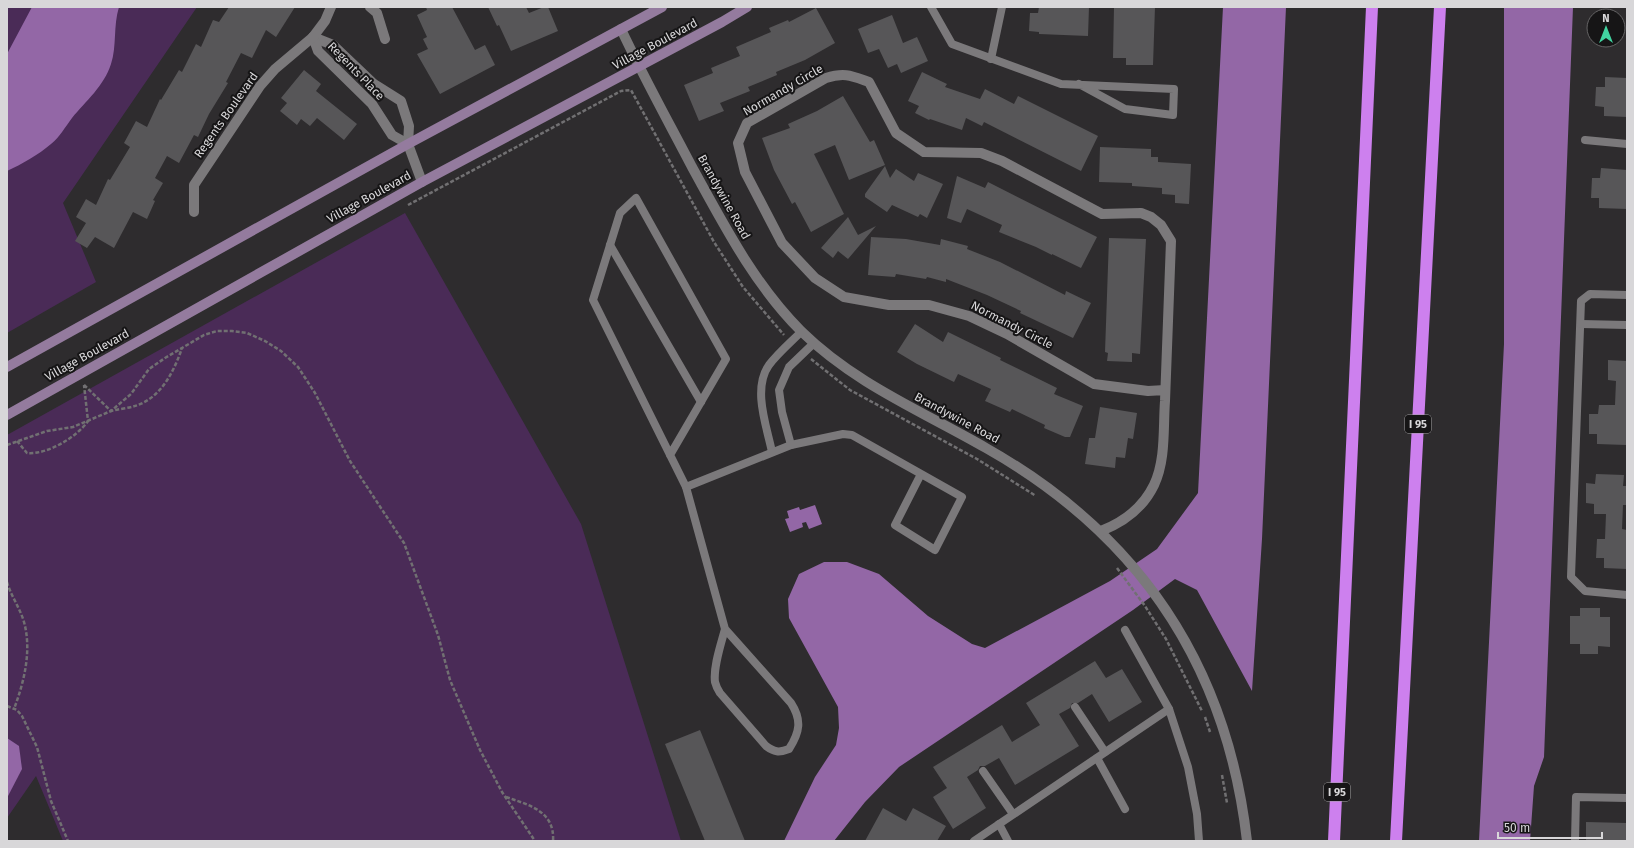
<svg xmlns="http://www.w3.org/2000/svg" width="1634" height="848" font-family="'Fira Sans',sans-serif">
	<rect width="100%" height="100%" fill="#2e2c2e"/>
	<g fill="#4a2b57">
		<polygon points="7,7 197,7 63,203 96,282 7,333"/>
		<polygon points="405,213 581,524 681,841 63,841 36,776 7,818 7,435"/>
	</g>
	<g fill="#9367a6">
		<path d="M32 7H119C113 26 117 46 111 64 104 86 86 101 72 118 65 127 60 137 51 144 38 155 22 164 7 171V54Z"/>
		<polygon points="1223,7 1286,7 1262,539 1252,691 1197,590 1175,579 1133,610 899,767 865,802 834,841 784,841 815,777 836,745 839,728 838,707 789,618 788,599 799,574 824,562 847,562 879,574 928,616 972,644 985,648 1110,581 1157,549 1198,493"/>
		<polygon points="1504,7 1573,7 1544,757 1534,786 1530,841 1479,841 1504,344"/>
		<polygon points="815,505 822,524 809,529 806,522 802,523 803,527 790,532 785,519 789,518 787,511 799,507 800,510"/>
		<polygon points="7,738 19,746 22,769 7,798"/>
	</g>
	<g fill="#575658">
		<polygon points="229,7 295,7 276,37 266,30 252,58 241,53 226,82 228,83 209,114 198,137 194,135 179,163 167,156 155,178 163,183 153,200 155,201 147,219 133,212 114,248 95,237 87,248 75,241 86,223 76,217 86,199 96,205 108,179 110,180 130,147 124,143 136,121 147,127 160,99 161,100 179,70 182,72 196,44 201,47 213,20 219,22"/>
		<polygon points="426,7 452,7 475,50 485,45 495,65 440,94 417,54 428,49 423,39 427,37 417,15 427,10"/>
		<polygon points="488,7 526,7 529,13 544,7 548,7 558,31 511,51 499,25 497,26"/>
		<polygon points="1039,7 1089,7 1088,36 1039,34 1039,32 1029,31 1030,13 1038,13"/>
		<polygon points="1114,7 1155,7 1153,65 1126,65 1126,58 1113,58"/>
		<polygon points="816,8 835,43 805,60 776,72 777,75 748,87 750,91 720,103 724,111 699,121 684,85 713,73 711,68 740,56 736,47 771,32 769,28 788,20 789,22"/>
		<polygon points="892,15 903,43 917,37 928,61 901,73 897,64 888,68 879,49 868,53 858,29"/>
		<polygon points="304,70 321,84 316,91 357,124 344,140 317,118 310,126 301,119 297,125 280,111 287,103 281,98"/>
		<polygon points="922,72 947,84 945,87 980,99 985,89 1014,104 1018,96 1098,136 1081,171 984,122 982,126 966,118 962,130 930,119 929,120 915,113 919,106 908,101"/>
		<polygon points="1605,77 1627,78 1627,117 1604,116 1604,107 1595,106 1596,87 1605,87"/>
		<polygon points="843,96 870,142 874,140 885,165 849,180 835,145 814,154 844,214 811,232 795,202 792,204 774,170 762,138 790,128 788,124 817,111"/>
		<polygon points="1100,147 1151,149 1151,157 1158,157 1158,162 1191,164 1189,204 1175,203 1175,195 1162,194 1162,188 1132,186 1132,183 1099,182"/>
		<polygon points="885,166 890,178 896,169 914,181 918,173 943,184 927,218 920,214 918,217 892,205 887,212 865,197 865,194"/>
		<polygon points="1601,168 1627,170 1627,209 1599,208 1599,198 1591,198 1592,178 1600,178"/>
		<polygon points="957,176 985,188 988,182 1097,237 1081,268 1052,254 1052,255 1036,247 999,232 1002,225 967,209 961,223 947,218"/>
		<polygon points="848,217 858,235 876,226 848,259 838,251 833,258 821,248"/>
		<polygon points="871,237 906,239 940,245 941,239 968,246 967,249 1000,262 1065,295 1066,291 1091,303 1073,338 1020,313 1021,311 987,295 946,279 946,282 927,277 926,279 896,274 895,277 868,275"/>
		<polygon points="1109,238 1146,239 1140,354 1132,353 1132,362 1107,361 1108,353 1105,352"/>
		<polygon points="915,324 943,342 948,332 1001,358 1000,360 1057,388 1054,394 1083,406 1070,437 1065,437 1044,428 1045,425 1012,409 1010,412 985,401 991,389 958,374 954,382 917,364 897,352"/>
		<polygon points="1608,360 1627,361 1626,445 1597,444 1597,434 1589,434 1589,414 1598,414 1599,405 1615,405 1616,381 1608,380"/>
		<polygon points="1100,407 1137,413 1133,439 1128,438 1125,458 1116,457 1115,468 1085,464 1089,438 1095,438"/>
		<polygon points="1596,474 1624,475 1623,486 1627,486 1627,505 1623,505 1622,529 1627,530 1627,569 1604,568 1604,558 1596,558 1597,539 1605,539 1606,514 1594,514 1594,504 1586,503 1586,483 1595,484"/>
		<polygon points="1580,608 1600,608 1600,617 1610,617 1610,647 1598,646 1598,654 1580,654 1580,644 1570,644 1570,616 1580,616"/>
		<polygon points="1095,661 1106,678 1122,669 1142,702 1109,722 1092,694 1078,703 1072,703 1070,708 1059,714 1079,746 1015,785 999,758 985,766 980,766 978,770 967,777 986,808 953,829 933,797 947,788 933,767 1002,725 1012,742 1040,725 1026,703"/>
		<polygon points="700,730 745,841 705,841 665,744"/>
		<polygon points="883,808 906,821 913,808 946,826 937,841 865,841"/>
		<polygon points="1586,822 1627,823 1627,841 1586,841"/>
	</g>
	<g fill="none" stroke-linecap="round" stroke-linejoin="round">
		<g stroke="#717072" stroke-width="2.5" stroke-dasharray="4 2" stroke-linecap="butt">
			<polyline points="408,205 621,91 631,90 714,242 743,287 784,335"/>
			<polyline points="811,359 850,390 977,459 1036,496"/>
			<path d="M84 385 111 411C119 409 130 408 138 405 162 396 174 371 182 348"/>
			<path d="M17 441 27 453C47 455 77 437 88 421L84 385"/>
			<polyline points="7,445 47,431 73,427 111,411 131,394 149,369 165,358 204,335 217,331 232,331 247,333 265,341 281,351 298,367 315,393 350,461 404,543 438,635 450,680 480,750 502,792 535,841"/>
			<polyline points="1117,568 1145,606 1166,639 1202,711"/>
			<path d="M7 582C11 596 20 608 24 622 32 651 24 682 14 709"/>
			<polyline points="7,706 17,710 22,716 37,747 51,801 68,841"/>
			<polyline points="1205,717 1210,732"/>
			<polyline points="1222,775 1227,803"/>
			<path d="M506 797C529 805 555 811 553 841"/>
		</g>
		<g stroke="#7b797b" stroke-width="8">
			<polyline points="931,7 952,44 1061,84 1174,89 1173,115 1125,109 1079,84"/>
			<polyline points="991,59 1002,7"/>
			<polyline points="1585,140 1627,144"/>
			<polyline points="610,245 701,402"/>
			<polyline points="1627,295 1590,294 1581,301 1571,577 1585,591 1627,595"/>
			<polyline points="1581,324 1627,325"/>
			<polyline points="791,445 782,412 779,390 789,367 814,343"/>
			<path d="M772 452C767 427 752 389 769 365 778 353 791 342 802 331"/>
			<polyline points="670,455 726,359 636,198 620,213 593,300 686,487"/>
			<path d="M725 629C721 644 713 667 715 682 716 686 718 690 720 693L766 746C774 752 779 753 789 749 800 732 802 720 791 703L725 629 686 487 791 445 843 434 852 435 962 497 935 550 895 525 921 474"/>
			<polyline points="1125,630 1169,709 1188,767 1197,814 1199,841"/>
			<polyline points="1075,707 1105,752"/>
			<polyline points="1097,758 1125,809"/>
			<polyline points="983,771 1013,814"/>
			<polyline points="999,824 1008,841"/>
			<polyline points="974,841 1169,709"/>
			<polyline points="1575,841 1576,797 1627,798"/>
		</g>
		<g stroke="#7b797b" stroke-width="10">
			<polyline points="370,7 377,13 385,39"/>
			<path d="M621 29C643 76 668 121 692 167 724 225 754 284 801 331 855 384 922 411 986 448 1140 535 1227 665 1247 841"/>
			<polyline points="313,37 333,45 374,84 401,101 409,126 408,144 422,182"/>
			<polyline points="313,37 318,51 372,104 392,135 408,144"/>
			<polyline points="194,212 194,185 260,86 275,69 313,37 325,21 331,7"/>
			<path d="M1101 531C1124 522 1143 508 1154 485 1166 460 1163 428 1165 401 1167 348 1169 294 1171 241L1161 225 1151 217 1141 213 1102 214 1002 161 981 153 924 152 896 133 869 82C852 76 845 72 826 78L747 123 738 143 745 172 782 243 815 278 844 297 889 305H929L969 316 1007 334 1094 384 1148 391 1165 390"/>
		</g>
		<g stroke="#947b9e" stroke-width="10">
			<polyline points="7,367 408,144 662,7"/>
			<polyline points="7,415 422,182 722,22 747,7"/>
		</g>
		<g stroke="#cd80ee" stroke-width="12">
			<polyline points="1334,841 1372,7"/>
			<polyline points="1396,841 1440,7"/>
		</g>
	</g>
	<g text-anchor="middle" stroke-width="4" stroke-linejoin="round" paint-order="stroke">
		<g fill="#161516" stroke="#9e9d9e" stroke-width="1">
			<rect x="1405" y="415" width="26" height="18" rx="3"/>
			<rect x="1324" y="783" width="26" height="18" rx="3"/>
		</g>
		<g font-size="11" font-weight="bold" fill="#d8d7d9">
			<text x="1418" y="428">I 95</text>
			<text x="1337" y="796">I 95</text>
		</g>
		<g font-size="12" fill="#d8d7d9" stroke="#161516">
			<text transform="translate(655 44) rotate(-28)" y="4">Village Boulevard</text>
			<text transform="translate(356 71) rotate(46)" y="4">Regents Place</text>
			<text transform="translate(783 90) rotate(-30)" y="4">Normandy Circle</text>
			<text transform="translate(226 115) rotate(-55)" y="4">Regents Boulevard</text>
			<text transform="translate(369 197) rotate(-29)" y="4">Village Boulevard</text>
			<text transform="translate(724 197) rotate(61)" y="4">Brandywine Road</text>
			<text transform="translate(1012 325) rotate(27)" y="4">Normandy Circle</text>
			<text transform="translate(87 355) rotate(-29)" y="4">Village Boulevard</text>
			<text transform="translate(957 418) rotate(28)" y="4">Brandywine Road</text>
		</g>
	</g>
	<rect width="1634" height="848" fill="none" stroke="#d8d7d9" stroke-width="16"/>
	<g transform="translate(1606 28)"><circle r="19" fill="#161516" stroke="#646364"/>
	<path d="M0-3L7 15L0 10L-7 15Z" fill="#42d4a1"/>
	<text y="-6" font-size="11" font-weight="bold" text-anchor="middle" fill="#d8d7d9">N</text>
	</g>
	<path d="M1498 832v6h104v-6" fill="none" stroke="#d8d7d9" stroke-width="2"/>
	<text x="1504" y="832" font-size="12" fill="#d8d7d9" stroke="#161516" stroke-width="3" paint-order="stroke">50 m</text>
</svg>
